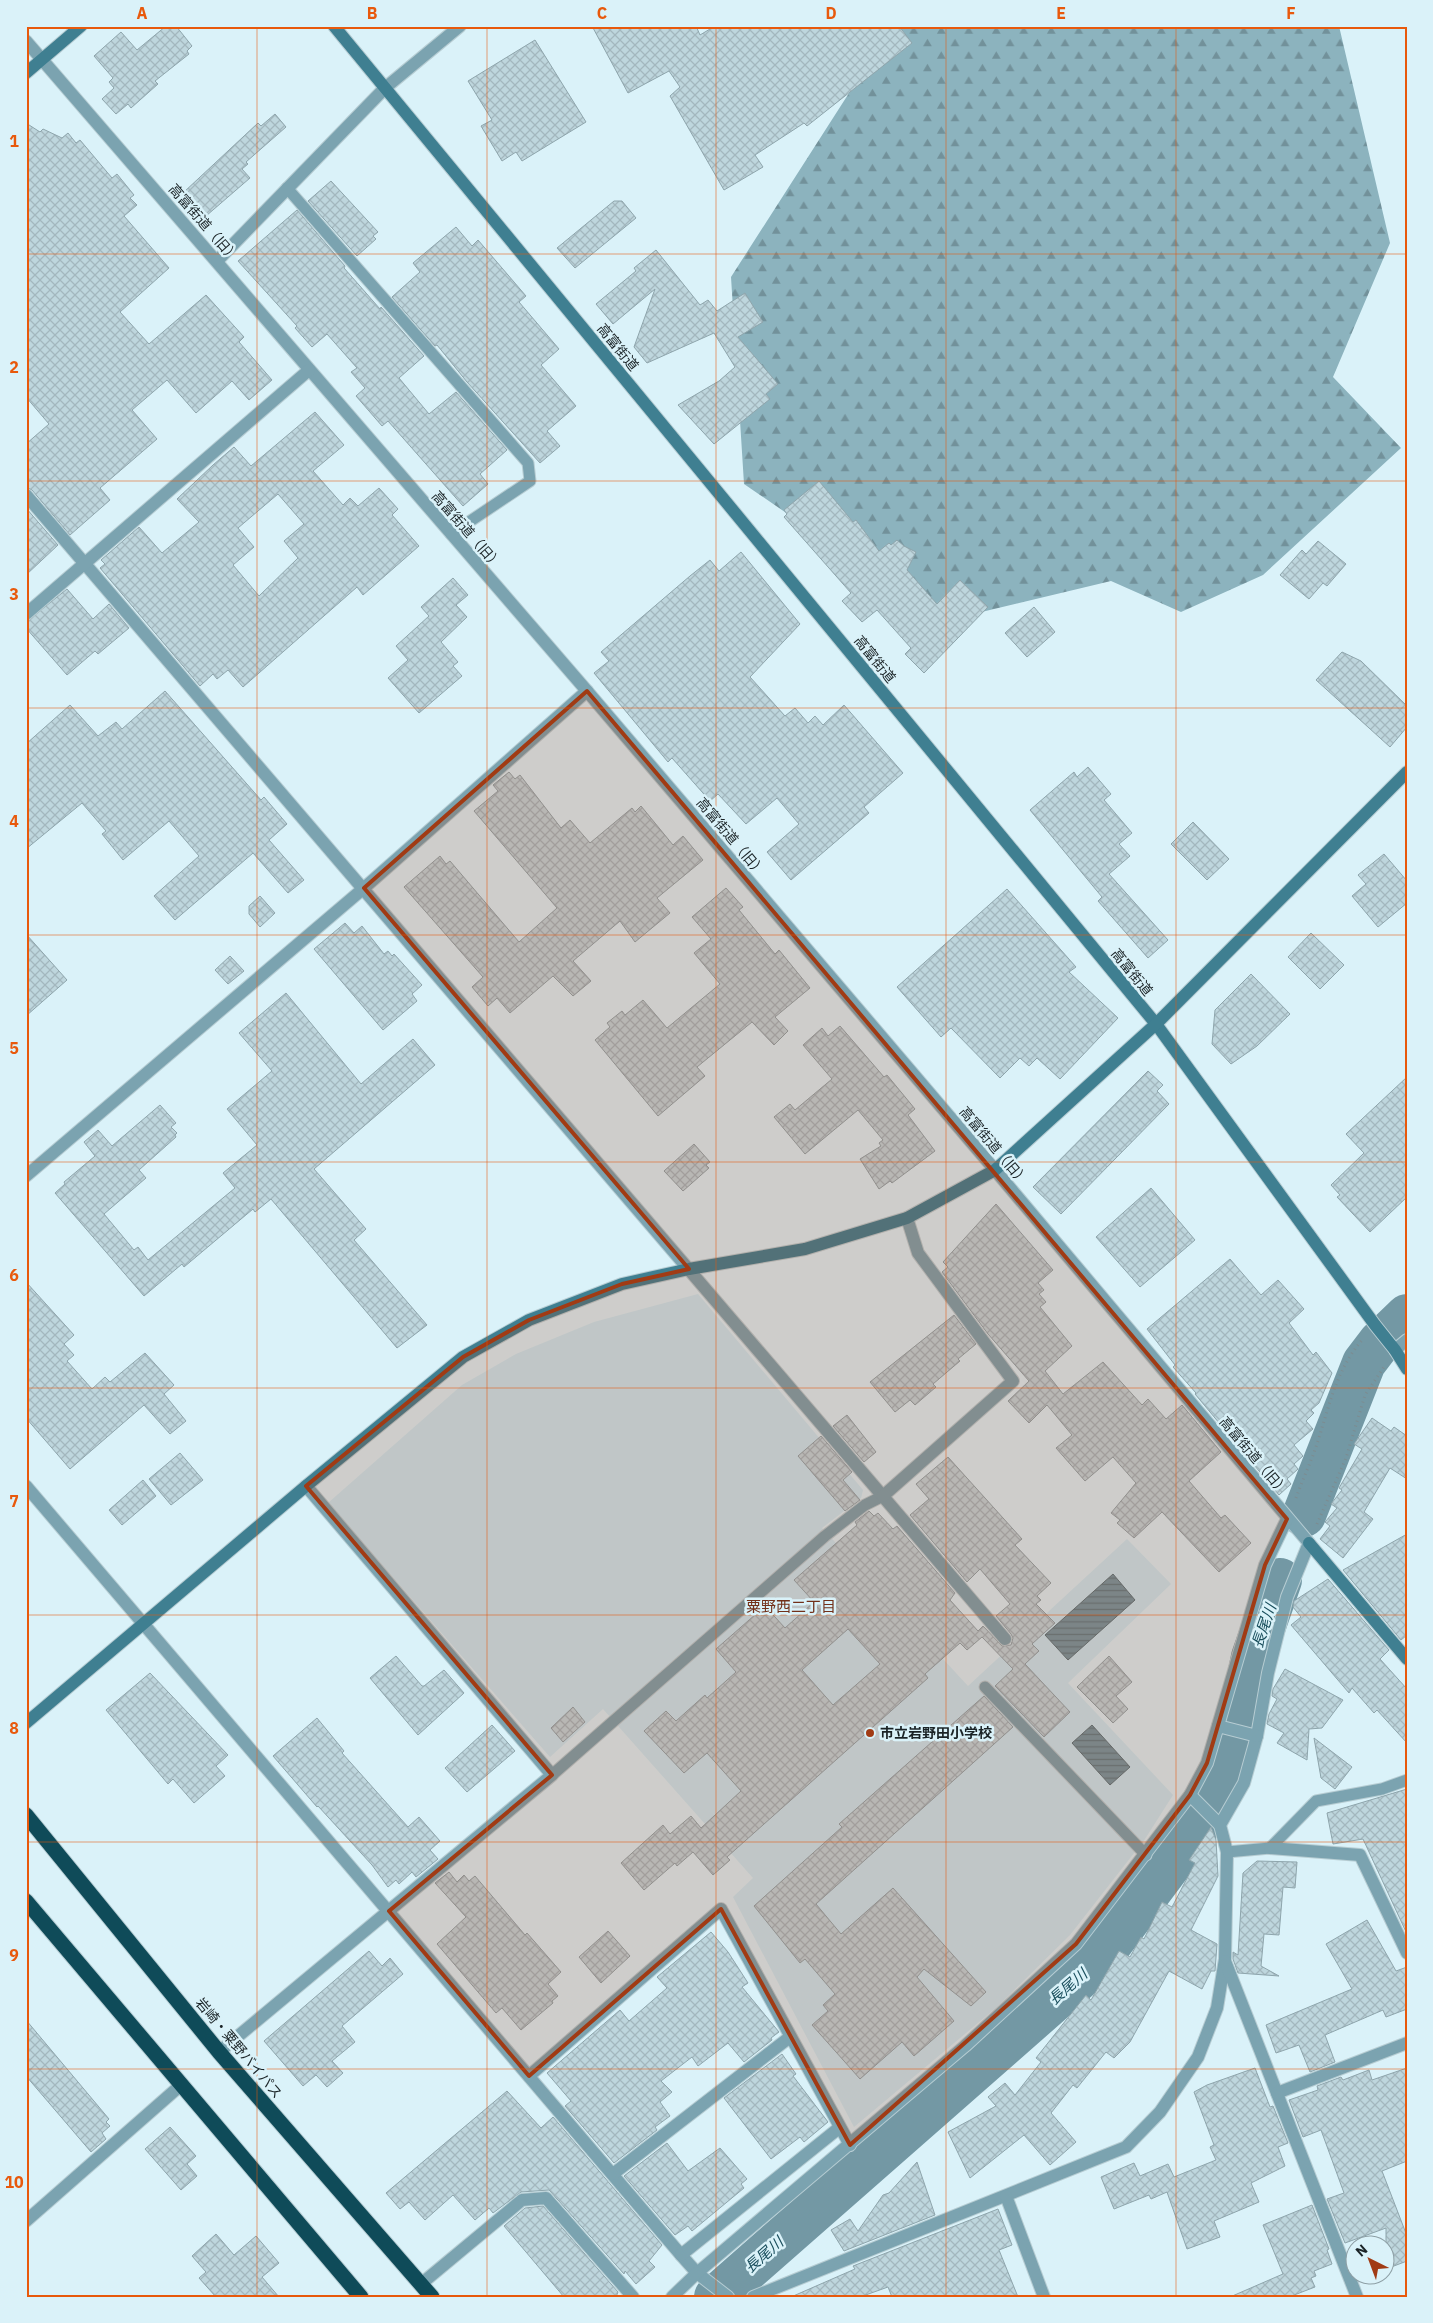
<svg xmlns="http://www.w3.org/2000/svg" width="1433" height="2323" font-family="'IBM Plex Sans','Noto Sans JP',sans-serif">
	<defs>
		<pattern id="forest-firs" width="22" height="20" patternUnits="userSpaceOnUse" patternTransform="scale(1.25)"><rect width="22" height="20" fill="#8cb3be"/><path d="M5 1l3.5 6h-7zM16 11l3.5 6h-7z" fill="#72919a"/></pattern>
		<pattern id="water-rules" width="6" height="5" patternUnits="userSpaceOnUse" patternTransform="scale(1.25)"><rect width="6" height="5" fill="#7398a4"/><path d="M0 2.5h6" fill="none" stroke="#5e7c85"/></pattern>
		<pattern id="building-cross-hatch" width="8" height="8" patternUnits="userSpaceOnUse" patternTransform="scale(1.25)"><rect width="8" height="8" fill="#bed6dd"/><path d="M0 0l8 8M0 8l8-8" fill="none" stroke="#a3b7be"/></pattern>
	</defs>
	<rect width="100%" height="100%" fill="#daf2f9"/>
	<polygon fill="#c8e9f4" points="698,1294 863,1490 861,1498 822,1528 968,1686 1127,1539 1171,1584 1068,1683 1173,1795 1145,1839 1070,1935 997,2007 854,2127 733,1897 753,1878 603,1709 550,1757 328,1503 462,1385 516,1354 594,1322"/>
	<polygon fill="url(#forest-firs)" points="892,26 1339,26 1390,243 1333,377 1401,448 1263,575 1181,612 1111,581 944,621 744,484 731,277"/>
	<g fill="url(#water-rules)" stroke="#58757e">
		<polygon points="1113,1574 1135,1600 1068,1660 1045,1635"/>
		<polygon points="1092,1725 1130,1767 1110,1785 1072,1743"/>
	</g>
	<g fill="none" stroke-linecap="round" stroke-linejoin="round">
		<g stroke="#7398a4" stroke-width="44">
			<polyline points="1304,1515 1364,1363 1380,1342 1407,1316"/>
			<polyline points="716,2297 1095,1964 1195,1831 1231,1765 1253,1657 1280,1580"/>
		</g>
	</g>
	<g fill="url(#building-cross-hatch)" stroke="#8ea5ac" fill-rule="evenodd">
		<polygon points="166,26 176,26 192,46 187,51 189,54 155,81 158,84 131,108 128,104 116,114 102,99 114,88 109,82 113,78 94,56 121,32 137,50"/>
		<polygon points="592,26 696,26 700,35 715,26 899,26 912,43 807,126 804,123 755,155 763,167 724,190 670,96 680,87 669,71 628,93"/>
		<polygon points="535,40 586,122 522,161 516,152 502,161 481,126 492,120 468,81"/>
		<polygon points="275,114 286,127 246,162 248,164 242,169 250,178 206,216 184,192 258,123 261,126"/>
		<polygon points="26,123 40,132 43,129 62,138 68,133 76,143 80,140 112,178 117,174 134,195 130,198 137,205 124,216 169,268 120,312 149,344 206,295 244,337 239,342 272,380 249,400 232,381 196,413 167,380 132,410 157,439 100,488 110,500 70,535 32,490 26,487 26,444 49,424 26,397"/>
		<polygon points="331,181 378,232 373,236 376,239 357,256 308,201"/>
		<polygon points="614,201 622,201 636,218 575,268 557,248"/>
		<polygon points="297,210 345,266 344,268 359,285 380,309 381,307 424,356 399,378 429,414 456,392 507,450 480,474 488,484 463,506 388,421 382,426 356,396 365,388 351,372 357,368 327,334 312,347 295,328 297,326 238,261"/>
		<polygon points="456,227 472,246 478,240 526,296 519,302 559,349 541,365 576,406 547,431 560,446 540,463 467,382 437,345 435,346 392,297 420,272 413,263"/>
		<polygon points="656,250 700,305 708,300 717,311 745,293 763,322 738,337 778,384 766,394 770,399 714,444 678,405 719,381 735,367 714,333 647,363 634,347 655,289 613,324 596,304 636,271 634,268"/>
		<path d="M315 412 344 445 313 471 343 505 350 498 358 506 379 488 398 509 392 515 419 546 363 595 357 587 243 687 228 670 217 679 213 674 200 686 100 568 105 564 101 560 139 527 162 553 199 522 177 499 213 465 234 447 251 466ZM278 494 304 524 284 541 298 558 259 596 233 565 254 547 238 528Z"/>
		<polygon points="819,481 853,522 856,520 879,551 889,543 891,545 897,540 904,546 916,552 907,570 937,604 960,580 988,607 924,673 905,654 911,648 877,610 862,622 842,601 851,593 784,517 787,514 784,510"/>
		<polygon points="26,508 58,545 26,575"/>
		<polygon points="1318,541 1346,564 1327,586 1323,583 1309,599 1280,575 1302,550 1306,554"/>
		<polygon points="741,552 800,624 750,677 785,716 795,708 808,723 815,716 823,725 844,705 903,773 864,807 869,813 791,880 767,852 799,824 777,798 746,824 718,794 710,801 672,758 668,762 594,673 609,661 601,652 690,576 710,560 719,571"/>
		<polygon points="453,578 468,595 456,605 467,617 441,642 458,662 453,666 462,676 419,713 388,678 408,660 396,646 429,616 421,607"/>
		<polygon points="67,589 93,619 109,604 129,628 98,654 95,651 67,675 26,628 26,622"/>
		<polygon points="1034,607 1055,632 1027,657 1005,633"/>
		<polygon points="1342,652 1361,661 1407,706 1407,727 1390,747 1316,680"/>
		<polygon points="165,691 261,800 264,797 287,824 269,840 304,880 288,893 253,853 175,920 154,896 199,856 169,821 123,860 102,834 106,831 82,803 26,849 26,744 70,705 98,736 116,722 122,729"/>
		<polygon points="1088,767 1111,794 1104,800 1132,833 1119,844 1130,856 1109,874 1168,940 1148,958 1098,901 1102,897 1030,810 1074,772 1077,777"/>
		<polygon points="509,772 515,779 520,775 561,828 570,820 590,843 632,808 635,812 641,806 673,845 683,836 703,860 657,898 670,913 635,942 620,921 573,961 591,981 573,996 553,976 510,1013 497,998 488,1006 472,987 483,977 404,887 440,856 446,864 450,861 519,942 557,908 474,811 498,791 493,785"/>
		<polygon points="1193,822 1229,859 1207,880 1171,844"/>
		<polygon points="1384,854 1407,881 1407,903 1378,927 1352,896 1366,884 1358,875"/>
		<polygon points="726,888 743,907 739,910 775,954 779,950 810,988 775,1017 788,1031 774,1045 752,1022 697,1067 705,1076 658,1116 595,1040 610,1027 607,1023 622,1011 625,1015 643,1000 667,1028 720,984 694,953 711,939 692,917"/>
		<polygon points="1007,889 1076,967 1069,972 1118,1018 1060,1079 1037,1058 1029,1066 1020,1058 1000,1078 951,1028 941,1037 897,987"/>
		<polygon points="260,896 275,913 260,927 249,914 249,906"/>
		<polygon points="345,923 354,933 362,926 384,954 388,951 392,956 394,954 422,985 412,994 417,1001 383,1030 314,949"/>
		<polygon points="1311,933 1344,965 1320,989 1288,957"/>
		<polygon points="26,934 67,980 26,1016"/>
		<polygon points="230,956 244,971 228,984 215,970"/>
		<polygon points="1251,974 1290,1014 1257,1046 1231,1064 1212,1044 1215,1010"/>
		<polygon points="286,993 361,1084 413,1039 435,1065 314,1169 366,1229 354,1240 427,1325 397,1348 271,1199 255,1212 253,1209 184,1267 182,1264 144,1296 55,1193 65,1184 64,1182 95,1156 84,1142 98,1130 112,1146 160,1105 176,1123 171,1127 177,1133 175,1135 176,1137 139,1170 146,1178 104,1214 134,1250 138,1247 148,1260 235,1188 223,1173 257,1145 227,1109 272,1071 239,1033"/>
		<polygon points="840,1026 884,1077 887,1075 915,1109 908,1115 935,1151 892,1183 890,1181 879,1189 860,1159 881,1146 879,1143 883,1140 858,1110 805,1154 774,1117 790,1104 795,1110 832,1079 803,1045 822,1028 828,1036"/>
		<polygon points="1148,1071 1163,1085 1157,1091 1169,1104 1061,1214 1033,1187"/>
		<polygon points="1407,1077 1407,1197 1370,1232 1337,1197 1340,1195 1331,1185 1364,1153 1346,1134"/>
		<polygon points="694,1144 710,1162 706,1165 709,1168 683,1191 664,1171"/>
		<polygon points="1151,1188 1195,1240 1140,1287 1096,1237"/>
		<polygon points="996,1204 1053,1270 1038,1283 1044,1290 1039,1294 1046,1302 1040,1307 1072,1346 1045,1371 1063,1394 1103,1362 1142,1405 1148,1399 1166,1419 1182,1405 1221,1452 1189,1481 1221,1518 1225,1515 1251,1543 1219,1572 1162,1512 1134,1538 1117,1523 1120,1520 1111,1513 1136,1483 1113,1457 1085,1481 1056,1448 1072,1435 1047,1405 1029,1423 1008,1401 1029,1381 988,1334 942,1272 948,1267 943,1262"/>
		<polygon points="1230,1259 1261,1295 1278,1280 1304,1309 1289,1323 1313,1355 1316,1352 1332,1373 1319,1403 1311,1410 1314,1413 1306,1421 1313,1429 1294,1445 1303,1456 1294,1464 1298,1469 1287,1479 1291,1484 1279,1495 1195,1394 1196,1393 1173,1367 1175,1365 1147,1329"/>
		<polygon points="26,1282 74,1335 64,1344 74,1355 67,1361 92,1389 105,1377 110,1382 145,1353 174,1385 164,1394 186,1421 170,1434 144,1405 70,1469 26,1418"/>
		<polygon points="954,1315 976,1344 958,1359 960,1361 933,1384 936,1387 915,1405 910,1400 895,1412 870,1382"/>
		<polygon points="847,1415 876,1452 864,1462 833,1426"/>
		<polygon points="1372,1418 1391,1431 1394,1427 1407,1436 1407,1479 1390,1468 1364,1512 1373,1519 1343,1558 1320,1539 1330,1526 1325,1522 1337,1508 1331,1504 1342,1490 1339,1488 1362,1449 1354,1444"/>
		<polygon points="821,1436 852,1472 843,1480 860,1500 845,1511 798,1456"/>
		<polygon points="180,1453 203,1480 171,1505 149,1479"/>
		<path d="M948 1457 1022 1539 1015 1545 1051 1583 1037 1596 1041 1600 1036 1604 1055 1623 1032 1644 1039 1651 1025 1664 1070 1712 1044 1737 995 1686 1013 1669 982 1637 967 1650 960 1643 925 1674 928 1678 727 1857 730 1860 713 1875 693 1852 677 1866 675 1863 644 1890 621 1863 663 1825 670 1834 691 1816 701 1828 741 1791 707 1753 684 1773 644 1731 666 1711 676 1721 705 1695 707 1698 736 1672 716 1649 765 1606 785 1628 814 1602 794 1580 857 1525 855 1522 869 1511 874 1516 878 1513 893 1529 897 1526 955 1593 950 1600 978 1631 983 1626 1002 1646 1011 1645 1013 1638 1011 1634 996 1616 1010 1604 980 1569 967 1582 910 1515 929 1499 916 1484ZM848 1629 880 1664 833 1705 802 1670Z"/>
		<polygon points="143,1480 156,1496 122,1525 109,1510"/>
		<polygon points="1407,1534 1407,1635 1401,1640 1343,1570"/>
		<polygon points="1328,1579 1389,1650 1380,1659 1407,1689 1407,1743 1377,1710 1374,1713 1352,1688 1349,1693 1291,1625 1301,1617 1293,1607 1294,1601"/>
		<polygon points="396,1656 422,1686 424,1686 444,1670 464,1693 418,1735 370,1678"/>
		<polygon points="1109,1656 1132,1682 1116,1696 1128,1709 1113,1723 1077,1687"/>
		<polygon points="1285,1669 1343,1700 1322,1728 1309,1729 1307,1760 1277,1743 1284,1733 1267,1724 1269,1714 1277,1699 1272,1696 1273,1689"/>
		<polygon points="150,1673 228,1755 216,1766 225,1776 194,1803 173,1779 168,1784 106,1710"/>
		<polygon points="984,1696 1013,1727 816,1904 841,1934 893,1888 986,1992 971,2006 924,1969 917,1977 954,2021 914,2056 902,2042 860,2079 812,2025 828,2011 823,2005 835,1994 805,1959 800,1963 754,1906 842,1827 839,1824"/>
		<polygon points="573,1707 585,1722 563,1742 551,1728"/>
		<polygon points="317,1718 344,1751 342,1753 408,1827 419,1817 440,1841 430,1850 438,1859 416,1877 412,1872 399,1884 396,1880 388,1887 372,1865 318,1806 317,1807 273,1756"/>
		<polygon points="492,1725 515,1751 467,1792 445,1768"/>
		<polygon points="1314,1738 1352,1767 1335,1789 1321,1778"/>
		<polygon points="1407,1789 1407,1934 1363,1839 1333,1844 1327,1813"/>
		<polygon points="1211,1827 1216,1840 1218,1876 1191,1930 1217,1944 1215,1971 1211,1971 1202,1989 1169,1971 1130,2042 1114,2058 1106,2052 1077,2088 1073,2085 1051,2113 1076,2142 1050,2165 1024,2135 970,2178 948,2132 996,2106 988,2097 1005,2083 1015,2095 1041,2062 1036,2058 1086,1995 1091,2000 1119,1951 1130,1957 1141,1937 1144,1939 1162,1902 1172,1907 1195,1863 1189,1860"/>
		<polygon points="1257,1861 1297,1862 1295,1888 1283,1887 1279,1935 1264,1934 1261,1966 1279,1976 1238,1973 1233,1959 1233,1952 1238,1955 1243,1873"/>
		<polygon points="449,1872 457,1882 464,1875 469,1881 475,1876 525,1935 527,1933 561,1972 548,1984 558,1996 552,2001 553,2003 521,2030 502,2008 496,2013 437,1944 466,1917 435,1883"/>
		<polygon points="1367,1920 1396,1971 1407,1967 1407,2009 1386,2017 1383,2010 1325,2035 1335,2062 1310,2072 1299,2045 1276,2053 1266,2025 1352,1989 1326,1944"/>
		<polygon points="608,1931 630,1956 601,1983 579,1957"/>
		<polygon points="711,1932 728,1952 748,1983 742,1987 779,2032 771,2038 772,2040 744,2062 728,2043 698,2066 692,2057 661,2081 672,2092 660,2102 670,2116 655,2127 657,2130 614,2163 565,2106 571,2101 547,2073 620,2010 629,2021 667,1988 657,1977"/>
		<polygon points="369,1951 382,1966 390,1958 403,1974 342,2026 355,2042 332,2061 343,2073 327,2087 316,2075 303,2086 264,2041"/>
		<polygon points="26,2020 109,2119 106,2122 110,2126 102,2133 106,2139 91,2152 26,2076"/>
		<polygon points="782,2054 796,2074 793,2076 828,2122 804,2142 800,2137 771,2159 724,2098"/>
		<polygon points="1255,2068 1270,2107 1273,2106 1288,2143 1278,2147 1285,2166 1251,2183 1259,2202 1214,2221 1220,2237 1187,2249 1167,2192 1151,2199 1149,2195 1114,2209 1101,2177 1134,2163 1140,2176 1168,2164 1174,2177 1216,2160 1210,2147 1214,2145 1194,2092 1207,2085"/>
		<polygon points="1407,2068 1407,2161 1382,2171 1407,2236 1407,2261 1386,2269 1386,2228 1345,2243 1327,2199 1344,2193 1321,2130 1303,2137 1289,2100 1318,2090 1317,2086 1341,2077 1343,2080 1369,2070 1372,2080"/>
		<polygon points="507,2091 541,2128 553,2117 662,2245 649,2261 655,2267 636,2284 625,2271 624,2274 549,2190 521,2192 493,2213 489,2208 475,2220 453,2195 425,2220 409,2202 400,2209 386,2193"/>
		<polygon points="170,2127 196,2156 187,2164 197,2176 181,2190 145,2149"/>
		<polygon points="667,2143 688,2171 720,2148 747,2179 741,2184 744,2188 692,2231 688,2226 675,2235 624,2176"/>
		<polygon points="917,2162 935,2215 844,2251 831,2230 850,2219 858,2231 883,2195 889,2193"/>
		<polygon points="1312,2205 1329,2249 1327,2250 1332,2264 1314,2271 1316,2276 1311,2278 1315,2287 1289,2297 1230,2297 1283,2274 1263,2225"/>
		<polygon points="543,2206 618,2292 616,2297 564,2297 504,2226 525,2208"/>
		<polygon points="998,2209 1012,2245 999,2250 1018,2297 892,2297 888,2287 860,2297 791,2297 855,2269 853,2266"/>
		<polygon points="216,2234 234,2255 256,2236 279,2263 262,2277 279,2297 216,2297 199,2278 206,2272 192,2256"/>
	</g>
	<g fill="none" stroke-linecap="round" stroke-linejoin="round">
		<g stroke="#b7cdd3" stroke-width="13">
			<g id="lane">
				<polyline points="287,188 528,463 530,481 451,534"/>
				<polyline points="985,1687 1146,1855"/>
				<polyline points="552,1775 825,1536 865,1505 883,1496"/>
				<polyline points="1227,1852 1270,1848 1316,1801 1382,1789 1407,1780"/>
			</g>
		</g>
		<g stroke="#b7cdd3" stroke-width="14">
			<g id="street">
				<polyline points="26,41 587,691 995,1170 1309,1543 1287,1597 1268,1673 1257,1736 1244,1783 1220,1825 1227,1852 1225,1959 1217,2008 1198,2057 1160,2112 1126,2147 753,2297"/>
				<polyline points="217,261 385,88 460,26"/>
				<polyline points="26,495 1005,1639"/>
				<polyline points="26,614 309,370"/>
				<polyline points="26,1176 364,888 587,691"/>
				<polyline points="1395,1350 1407,1340"/>
				<polyline points="26,1486 681,2255 697,2273 728,2297"/>
				<polyline points="883,1496 1013,1381 918,1253 907,1218"/>
				<polyline points="1218,1726 1257,1736"/>
				<polyline points="1190,1795 1220,1825"/>
				<polyline points="1270,1848 1360,1855 1407,1953"/>
				<polyline points="1225,1961 1357,2297"/>
				<polyline points="219,2052 552,1775 306,1486"/>
				<polyline points="529,2076 721,1909 850,2145"/>
				<polyline points="1277,2093 1407,2043"/>
				<polyline points="613,2174 790,2037"/>
				<polyline points="1006,2196 1044,2297"/>
				<polyline points="26,2221 181,2085"/>
				<polyline points="681,2255 839,2128"/>
				<polyline points="421,2284 522,2200 546,2198 633,2297"/>
				<polyline points="672,2297 697,2273 965,2046 1076,1944 1190,1795 1207,1763 1265,1565 1287,1519"/>
			</g>
		</g>
		<g stroke="#b7cdd3" stroke-width="14">
			<g id="secondary">
				<polyline points="334,26 1156,1024 1375,1325 1395,1350 1407,1369"/>
				<polyline points="26,73 81,26"/>
				<polyline points="1309,1543 1407,1659"/>
				<polyline points="26,1723 306,1486 463,1357 529,1320 622,1284 689,1269 805,1249 907,1218 995,1170 1156,1024 1407,772"/>
			</g>
		</g>
		<g stroke="#b7cdd3" stroke-width="17">
			<g id="highway">
				<polyline points="26,1815 219,2052 432,2297"/>
				<polyline points="26,1901 361,2297"/>
			</g>
		</g>
		<g stroke="#7c8c91" stroke-width="3" stroke-dasharray="1 4" stroke-linecap="butt">
			<path d="M1296 1498C1302 1481 1310 1464 1316 1447 1329 1408 1335 1371 1363 1339"/>
			<polyline points="1317,1524 1346,1458 1365,1395 1384,1367"/>
		</g>
		<use href="#lane" stroke="#7ba3b0" stroke-width="11"/>
		<use href="#street" stroke="#7ba3b0" stroke-width="12"/>
		<use href="#secondary" stroke="#3f7f91" stroke-width="12"/>
		<use href="#highway" stroke="#0f4b59" stroke-width="15"/>
	</g>
	<path fill="#a13b14" fill-opacity="0.2" stroke="#a13b14" stroke-width="4" stroke-linejoin="round" d="M587 691 1287 1519 1265 1565 1207 1763 1190 1795 1076 1944 850 2145 721 1909 529 2076 389 1911 552 1775 306 1486 463 1357 529 1320 622 1284 689 1269 364 888Z"/>
	<path fill="none" stroke="#e8590c" stroke-width="1" stroke-opacity="0.55" d="M257 26V2297M487 26V2297M716 26V2297M946 26V2297M1176 26V2297M26 254H1407M26 481H1407M26 708H1407M26 935H1407M26 1162H1407M26 1388H1407M26 1615H1407M26 1842H1407M26 2069H1407"/>
	<circle fill="#a13b14" stroke="#daf2f9" stroke-width="2" cx="870" cy="1733" r="5"/>
	<g text-anchor="middle" stroke-width="5" stroke-linejoin="round" paint-order="stroke">
		<g font-size="14" fill="#1a2326" stroke="#daf2f9">
			<text transform="translate(204 223) rotate(49)" y="5">高富街道（旧）</text>
			<text transform="translate(618 347) rotate(51)" y="5">高富街道</text>
			<text transform="translate(467 530) rotate(49)" y="5">高富街道（旧）</text>
			<text transform="translate(875 659) rotate(51)" y="5">高富街道</text>
			<text transform="translate(731 837) rotate(50)" y="5">高富街道（旧）</text>
			<text transform="translate(1132 972) rotate(51)" y="5">高富街道</text>
			<text transform="translate(994 1146) rotate(50)" y="5">高富街道（旧）</text>
			<text transform="translate(1254 1456) rotate(50)" y="5">高富街道（旧）</text>
			<text transform="translate(239 2048) rotate(50)" y="5">岩崎・粟野バイパス</text>
		</g>
		<g font-size="14" font-weight="bold" fill="#1a2326" stroke="#daf2f9" text-anchor="start">
			<text x="880" y="1738">市立岩野田小学校</text>
		</g>
		<g font-size="15" fill="#723019" stroke="#daf2f9">
			<text x="791" y="1612">粟野西二丁目</text>
		</g>
		<g font-size="15" font-style="italic" fill="#194e5c" stroke="#daf2f9">
			<text transform="translate(1264 1626) rotate(-71)" y="5">長尾川</text>
			<text transform="translate(1068 1987) rotate(-41)" y="5">長尾川</text>
			<text transform="translate(764 2255) rotate(-41)" y="5">長尾川</text>
		</g>
	</g>
	<rect width="1433" height="2323" fill="none" stroke="#daf2f9" stroke-width="55"/>
	<g transform="translate(1370 2260) rotate(318)"><circle r="24" fill="#daf2f9" stroke="#8d9fa5"/>
	<path d="M0-4L9 19L0 12L-9 19Z" fill="#a13b14"/>
	<text y="-8" font-size="14" font-weight="bold" text-anchor="middle" fill="#1a2326">N</text>
	</g>
	<rect x="28" y="28" width="1378" height="2268" fill="none" stroke="#e8590c" stroke-width="2"/>
	<g font-size="16" text-anchor="middle" font-weight="bold" fill="#e8590c">
		<text x="142" y="19">A</text>
		<text x="372" y="19">B</text>
		<text x="602" y="19">C</text>
		<text x="831" y="19">D</text>
		<text x="1061" y="19">E</text>
		<text x="1291" y="19">F</text>
		<text x="14" y="147">1</text>
		<text x="14" y="373">2</text>
		<text x="14" y="600">3</text>
		<text x="14" y="827">4</text>
		<text x="14" y="1054">5</text>
		<text x="14" y="1281">6</text>
		<text x="14" y="1507">7</text>
		<text x="14" y="1734">8</text>
		<text x="14" y="1961">9</text>
		<text x="14" y="2188">10</text>
	</g>
</svg>
